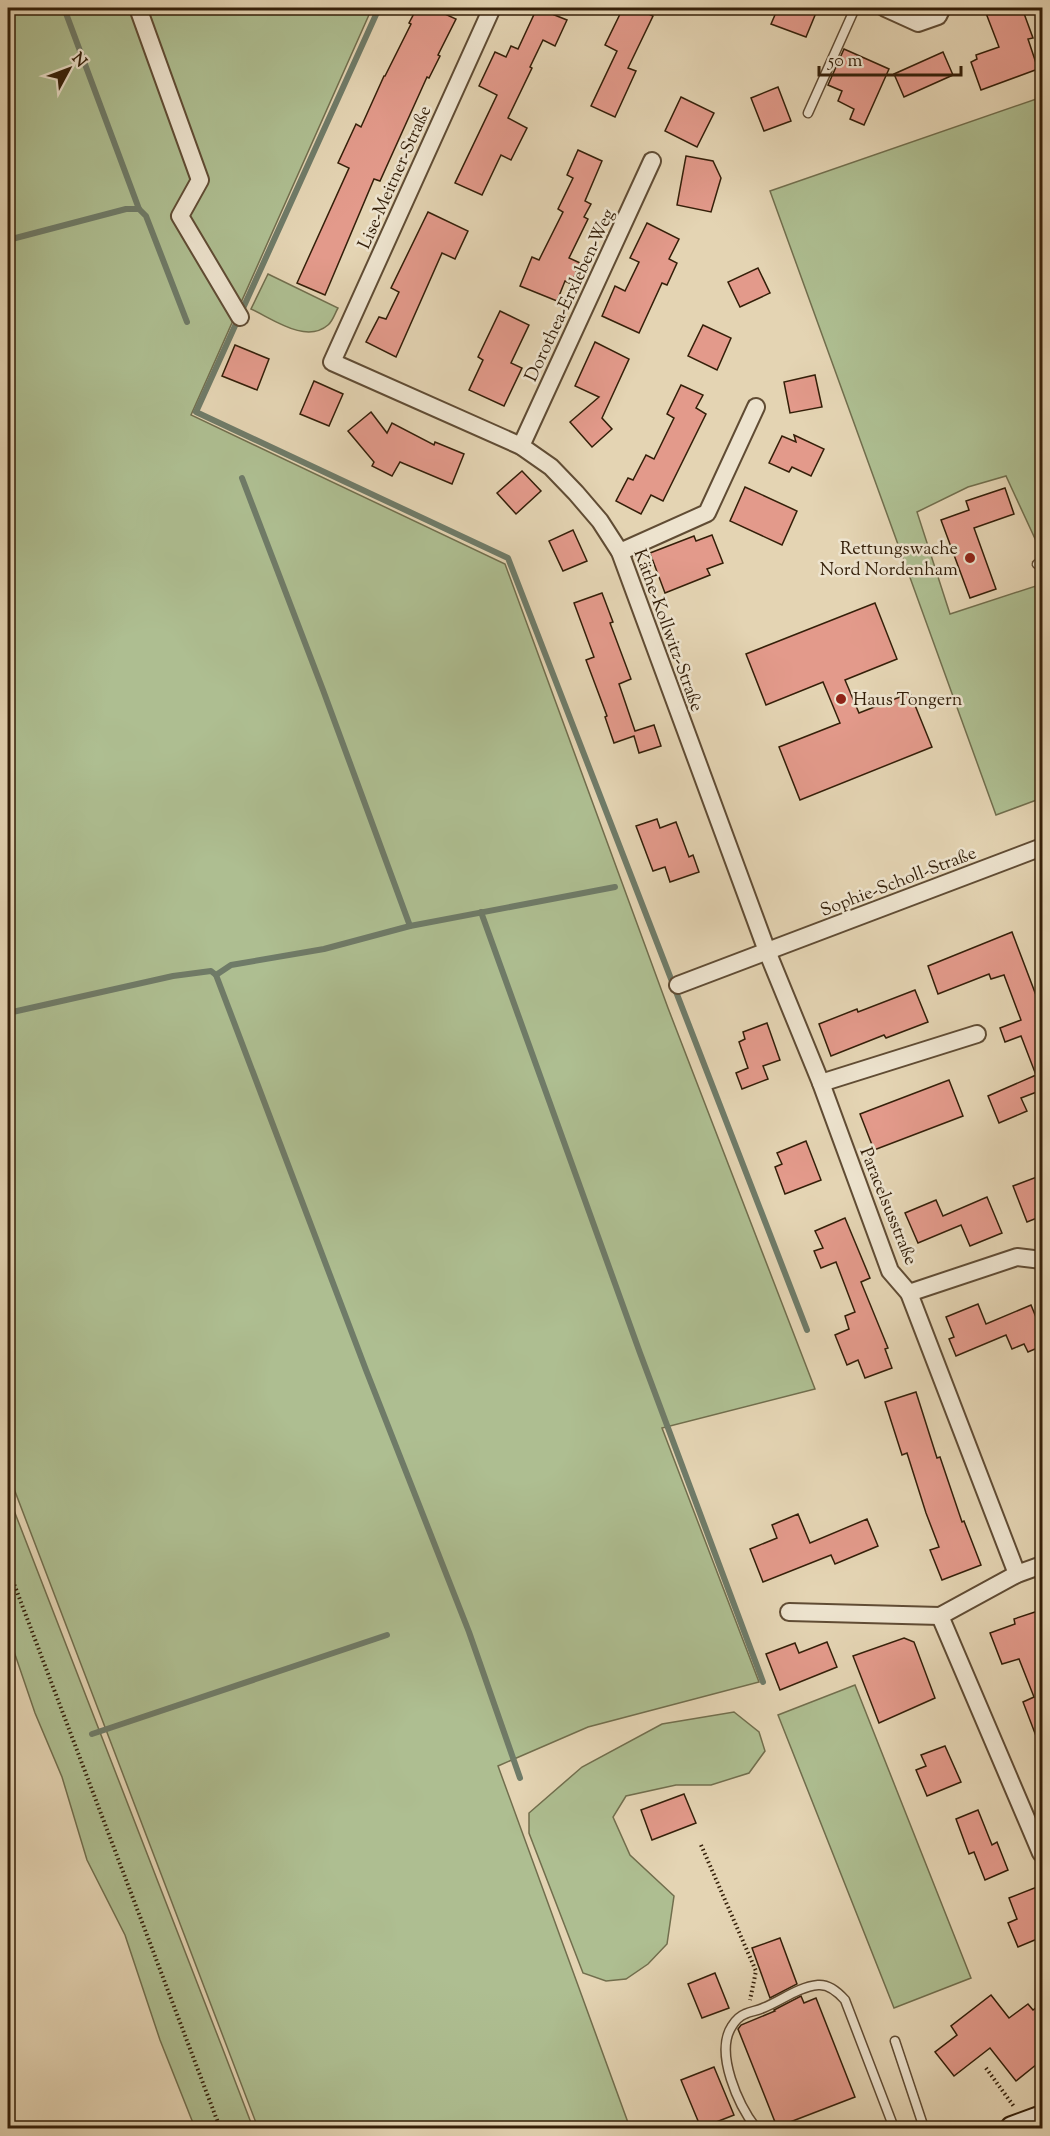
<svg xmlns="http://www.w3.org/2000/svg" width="1050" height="2136" font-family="'Sorts Mill Goudy',serif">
	<rect width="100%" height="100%" fill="#e4d4b3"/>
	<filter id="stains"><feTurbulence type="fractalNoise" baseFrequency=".00333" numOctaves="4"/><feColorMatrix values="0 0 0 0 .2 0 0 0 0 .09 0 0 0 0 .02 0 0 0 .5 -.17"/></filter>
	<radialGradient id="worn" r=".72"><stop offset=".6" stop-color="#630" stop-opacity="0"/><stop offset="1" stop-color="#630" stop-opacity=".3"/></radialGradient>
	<g fill="#aebe91" stroke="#716e4d" stroke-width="1.5">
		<polygon points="8,8 372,8 191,415 505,564 668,1008 815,1389 662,1428 759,1682 588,1727 498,1766 630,2128 258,2128 8,1473"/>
		<polygon points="1042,97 1042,546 1037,543 1006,476 968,487 917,512 950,614 1042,584 1042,798 996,815 770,191"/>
		<path d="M268 274 338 308C335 313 333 321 328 325 306 344 273 319 251 309Z"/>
		<polygon points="8,1495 222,2047 253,2128 195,2128 160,2040 125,1935 87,1860 62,1777 35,1713 8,1634"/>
		<polygon points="855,1685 971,1978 894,2008 778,1715"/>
		<polygon points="734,1712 759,1732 765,1751 749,1773 711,1785 676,1785 626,1796 613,1817 630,1855 674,1896 667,1944 648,1964 626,1979 606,1981 583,1973 529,1833 529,1813 582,1767 662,1724"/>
	</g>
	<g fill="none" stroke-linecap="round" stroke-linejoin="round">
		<g stroke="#6f7b68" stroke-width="6">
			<polyline points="64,8 139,209"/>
			<polyline points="379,8 196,412 508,558 807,1330"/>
			<polyline points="8,240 126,209 139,209 146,216 187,322"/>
			<polyline points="242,478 323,690 410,926"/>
			<polyline points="481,912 640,1353 763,1682"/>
			<polyline points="216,975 231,965 324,949 410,926 615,887"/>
			<polyline points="8,1013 173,976 211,971 216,975 366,1370 469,1632 520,1778"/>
			<polyline points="92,1734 387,1635"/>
		</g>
	</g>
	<g fill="#e39a8b" stroke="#341f09" stroke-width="1.5">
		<polygon points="417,8 432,8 456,19 438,55 440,56 429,78 427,77 380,181 374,179 325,295 297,283 349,168 338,163 356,124 361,127 384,76 385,76 411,24 409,23"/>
		<polygon points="537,8 567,20 555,46 543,40 530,67 532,68 508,118 527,128 511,160 501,155 482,195 455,183 497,95 479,86 495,52 506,57 511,46 518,49"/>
		<polygon points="623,8 636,8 653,16 628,68 636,71 615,117 591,106 617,51 605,45"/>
		<polygon points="778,8 818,8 806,37 771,24"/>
		<polygon points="984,8 1022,8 1033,38 1028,39 1038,69 981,90 971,62 977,59 976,55 999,47"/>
		<polygon points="844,49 889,69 864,125 850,119 854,109 838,101 842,91 828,85"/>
		<polygon points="943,52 953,75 904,97 894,74"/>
		<polygon points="778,87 791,121 764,131 751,98"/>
		<polygon points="681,97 714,113 697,147 665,131"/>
		<polygon points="578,150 602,161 585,201 591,204 584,217 588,219 569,258 580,263 571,284 565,281 557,301 520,286 532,257 539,260 563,212 558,209 573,178 567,175"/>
		<polygon points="686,156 713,161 721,178 711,212 677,205"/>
		<polygon points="428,212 468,231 455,259 442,253 396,357 366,342 379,317 386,319 399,292 391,288"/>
		<polygon points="647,223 679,239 669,259 677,263 667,285 662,283 639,333 602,316 615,286 625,291 639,262 630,258"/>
		<polygon points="758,268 770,293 740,307 728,282"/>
		<polygon points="500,311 529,325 511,363 522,368 504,406 469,390 483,360 478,357"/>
		<polygon points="703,325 731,338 717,370 688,356"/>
		<polygon points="595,342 629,359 602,418 612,429 592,447 570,422 599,397 575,386"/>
		<polygon points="235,345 269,359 257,390 222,376"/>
		<polygon points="815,375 822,407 790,413 784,382"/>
		<polygon points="314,381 343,394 329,426 300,414"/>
		<polygon points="681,385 703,395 696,408 706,414 663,501 651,495 641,514 616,501 628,478 633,480 646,455 654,459 674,418 667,414"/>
		<polygon points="371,412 387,433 392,423 434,445 435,442 464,454 452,484 400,462 392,476 372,466 374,462 348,431"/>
		<polygon points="794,435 824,449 811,476 792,467 789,472 769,463 782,436 796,442"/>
		<polygon points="522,471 541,491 516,514 497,493"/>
		<polygon points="745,487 797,511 782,545 730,521"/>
		<polygon points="1005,488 1014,514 974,528 996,589 970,598 941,520 969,510 966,501"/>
		<polygon points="573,530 587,561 563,571 549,541"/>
		<polygon points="712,535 723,563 707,569 710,575 665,593 650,553 694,536 696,541"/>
		<polygon points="602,593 613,622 610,623 631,679 619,684 635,731 654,725 661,746 639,753 634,736 614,743 605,717 607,716 586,660 594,657 574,603"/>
		<polygon points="875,603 897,659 845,680 859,713 910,693 932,747 800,800 779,747 840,723 823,682 766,705 746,654"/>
		<polygon points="657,819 660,828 676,822 689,857 693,855 699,872 670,882 665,867 653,871 636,826"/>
		<polygon points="1012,932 1042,1011 1042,1090 1021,1098 1027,1111 999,1123 988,1096 1036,1075 1021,1036 1005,1042 1000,1028 1021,1020 1004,975 991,979 989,974 938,994 928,966"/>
		<polygon points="915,990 928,1022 886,1038 884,1035 831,1056 819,1024 857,1009 858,1012"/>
		<polygon points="767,1023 780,1060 763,1066 768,1079 742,1089 736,1073 748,1068 739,1042 745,1039 743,1032"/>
		<polygon points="949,1080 963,1116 874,1150 860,1114"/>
		<polygon points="806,1141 821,1180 785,1194 775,1167 782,1164 777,1153"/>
		<polygon points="1042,1175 1042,1216 1027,1222 1013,1186"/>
		<polygon points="987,1197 1002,1233 970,1246 961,1225 918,1243 905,1213 936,1200 943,1216"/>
		<polygon points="845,1218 870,1278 861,1282 888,1348 885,1349 892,1368 865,1378 858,1360 847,1365 835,1335 849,1329 845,1316 855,1312 836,1262 821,1268 814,1251 823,1248 815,1231"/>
		<polygon points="978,1304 986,1324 1031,1305 1042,1332 1042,1346 1028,1352 1024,1344 1012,1349 1006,1335 956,1356 949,1339 954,1337 946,1317"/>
		<polygon points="916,1392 937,1458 940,1457 962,1522 964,1521 981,1565 942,1580 930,1550 939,1547 926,1513 907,1453 902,1455 885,1402"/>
		<polygon points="798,1514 810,1543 867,1519 878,1546 835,1564 831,1555 763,1582 750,1549 777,1538 772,1525"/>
		<polygon points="1038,1611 1042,1625 1041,1749 1023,1702 1034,1697 1019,1659 1002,1664 990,1633 1015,1624 1014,1619"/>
		<polygon points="904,1638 914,1642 935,1698 879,1723 853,1656"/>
		<polygon points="827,1642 837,1667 780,1690 766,1654 795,1643 799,1653"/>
		<polygon points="945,1746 961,1782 927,1796 916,1770 926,1766 921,1755"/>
		<polygon points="684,1794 696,1823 652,1840 641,1810"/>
		<polygon points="978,1810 992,1845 997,1842 1008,1870 985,1880 974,1852 969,1854 956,1819"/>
		<polygon points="1037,1887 1042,1902 1042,1937 1018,1947 1008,1923 1017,1919 1009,1898"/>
		<polygon points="780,1938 797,1984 770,1998 752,1948"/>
		<polygon points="715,1973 729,2008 702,2018 688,1984"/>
		<polygon points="991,1995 1009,2018 1028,2004 1033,2010 1042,2003 1042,2060 1016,2081 990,2048 954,2076 935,2052 957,2035 951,2026"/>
		<polygon points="801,1996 804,2003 816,1998 855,2097 777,2127 738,2029 741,2025 775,2011 774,2010"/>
		<polygon points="714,2067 734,2115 701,2128 681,2080"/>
	</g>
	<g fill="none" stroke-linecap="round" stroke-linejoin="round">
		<g stroke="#604c34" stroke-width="11">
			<g id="lane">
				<polyline points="808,113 855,8"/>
				<polyline points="1037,564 1042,567"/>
				<polyline points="895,2041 924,2128"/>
				<path d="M756 2128C739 2106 714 2053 732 2026 735 2021 740 2016 745 2014 751 2011 757 2011 763 2008 781 2001 798 1987 818 1985 829 1984 838 1992 845 2000L894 2128"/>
			</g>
		</g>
		<g stroke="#604c34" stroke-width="20">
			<g id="street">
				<polyline points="138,8 200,180 180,216 240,317"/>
				<polyline points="492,8 332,362 521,446 551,467 576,493 600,521 620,552 767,951 821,1083 890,1271 909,1293 1017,1574"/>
				<polyline points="885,8 918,23 938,16 942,8"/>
				<polyline points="521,446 652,161"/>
				<polyline points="620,552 707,513 756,407"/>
				<polyline points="678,985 1042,847"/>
				<polyline points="821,1083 977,1034"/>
				<polyline points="909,1293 1017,1257 1042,1260"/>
				<polyline points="789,1612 940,1616 1017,1574 1042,1565"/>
				<polyline points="940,1616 1041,1853"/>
			</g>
		</g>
		<g stroke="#341f09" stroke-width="26">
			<polyline id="secondary" points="1012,2128 1042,2117"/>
		</g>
		<g stroke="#341f09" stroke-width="4" stroke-dasharray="1.5 3" stroke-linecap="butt">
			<polyline points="8,1568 220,2128"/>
			<polyline points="701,1845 756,1971 750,2000"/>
			<polyline points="986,2068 1015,2108"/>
		</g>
		<use href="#lane" stroke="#ede3ce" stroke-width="8"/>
		<use href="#street" stroke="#ede3ce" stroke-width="16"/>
		<use href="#secondary" stroke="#ede3ce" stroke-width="22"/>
	</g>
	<g fill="#8f2418" stroke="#ede3ce" stroke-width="2">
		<circle cx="970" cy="558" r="6"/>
		<circle cx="841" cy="699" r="6"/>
	</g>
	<g text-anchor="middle" stroke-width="5" stroke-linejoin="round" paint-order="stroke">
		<g font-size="18" fill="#341f09" stroke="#ede3ce">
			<text transform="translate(394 177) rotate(-66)" y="6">Lise-Meitner-Straße</text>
			<text transform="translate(569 295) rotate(-65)" y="6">Dorothea-Erxleben-Weg</text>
			<text transform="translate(669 630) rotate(70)" y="6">Käthe-Kollwitz-Straße</text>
			<text transform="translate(898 881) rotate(-21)" y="6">Sophie-Scholl-Straße</text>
			<text transform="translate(889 1206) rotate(68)" y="6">Paracelsusstraße</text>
		</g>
		<g font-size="18" fill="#341f09" stroke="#ede3ce" text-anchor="end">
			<text x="958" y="554">Rettungswache<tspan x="958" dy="21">Nord Nordenham</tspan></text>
			<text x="853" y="705" text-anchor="start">Haus Tongern</text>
		</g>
	</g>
	<rect width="1050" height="2136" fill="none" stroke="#e4d4b3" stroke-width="30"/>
	<rect x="9" y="9" width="1032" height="2118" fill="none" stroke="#341f09" stroke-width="3"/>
	<rect x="15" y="15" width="1020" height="2106" fill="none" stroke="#341f09" stroke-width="1.5"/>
	<g transform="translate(69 69) rotate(49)" stroke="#ede3ce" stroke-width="4.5" paint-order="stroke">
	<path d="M0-4.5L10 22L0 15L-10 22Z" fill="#341f09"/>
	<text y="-9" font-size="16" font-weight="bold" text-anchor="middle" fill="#341f09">N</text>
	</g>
	<path d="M819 66v9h142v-9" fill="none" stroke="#341f09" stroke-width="3"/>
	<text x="828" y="66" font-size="18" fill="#341f09" stroke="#ede3ce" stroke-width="4.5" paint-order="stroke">50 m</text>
	<rect width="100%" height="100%" filter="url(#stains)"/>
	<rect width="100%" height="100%" fill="url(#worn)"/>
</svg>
